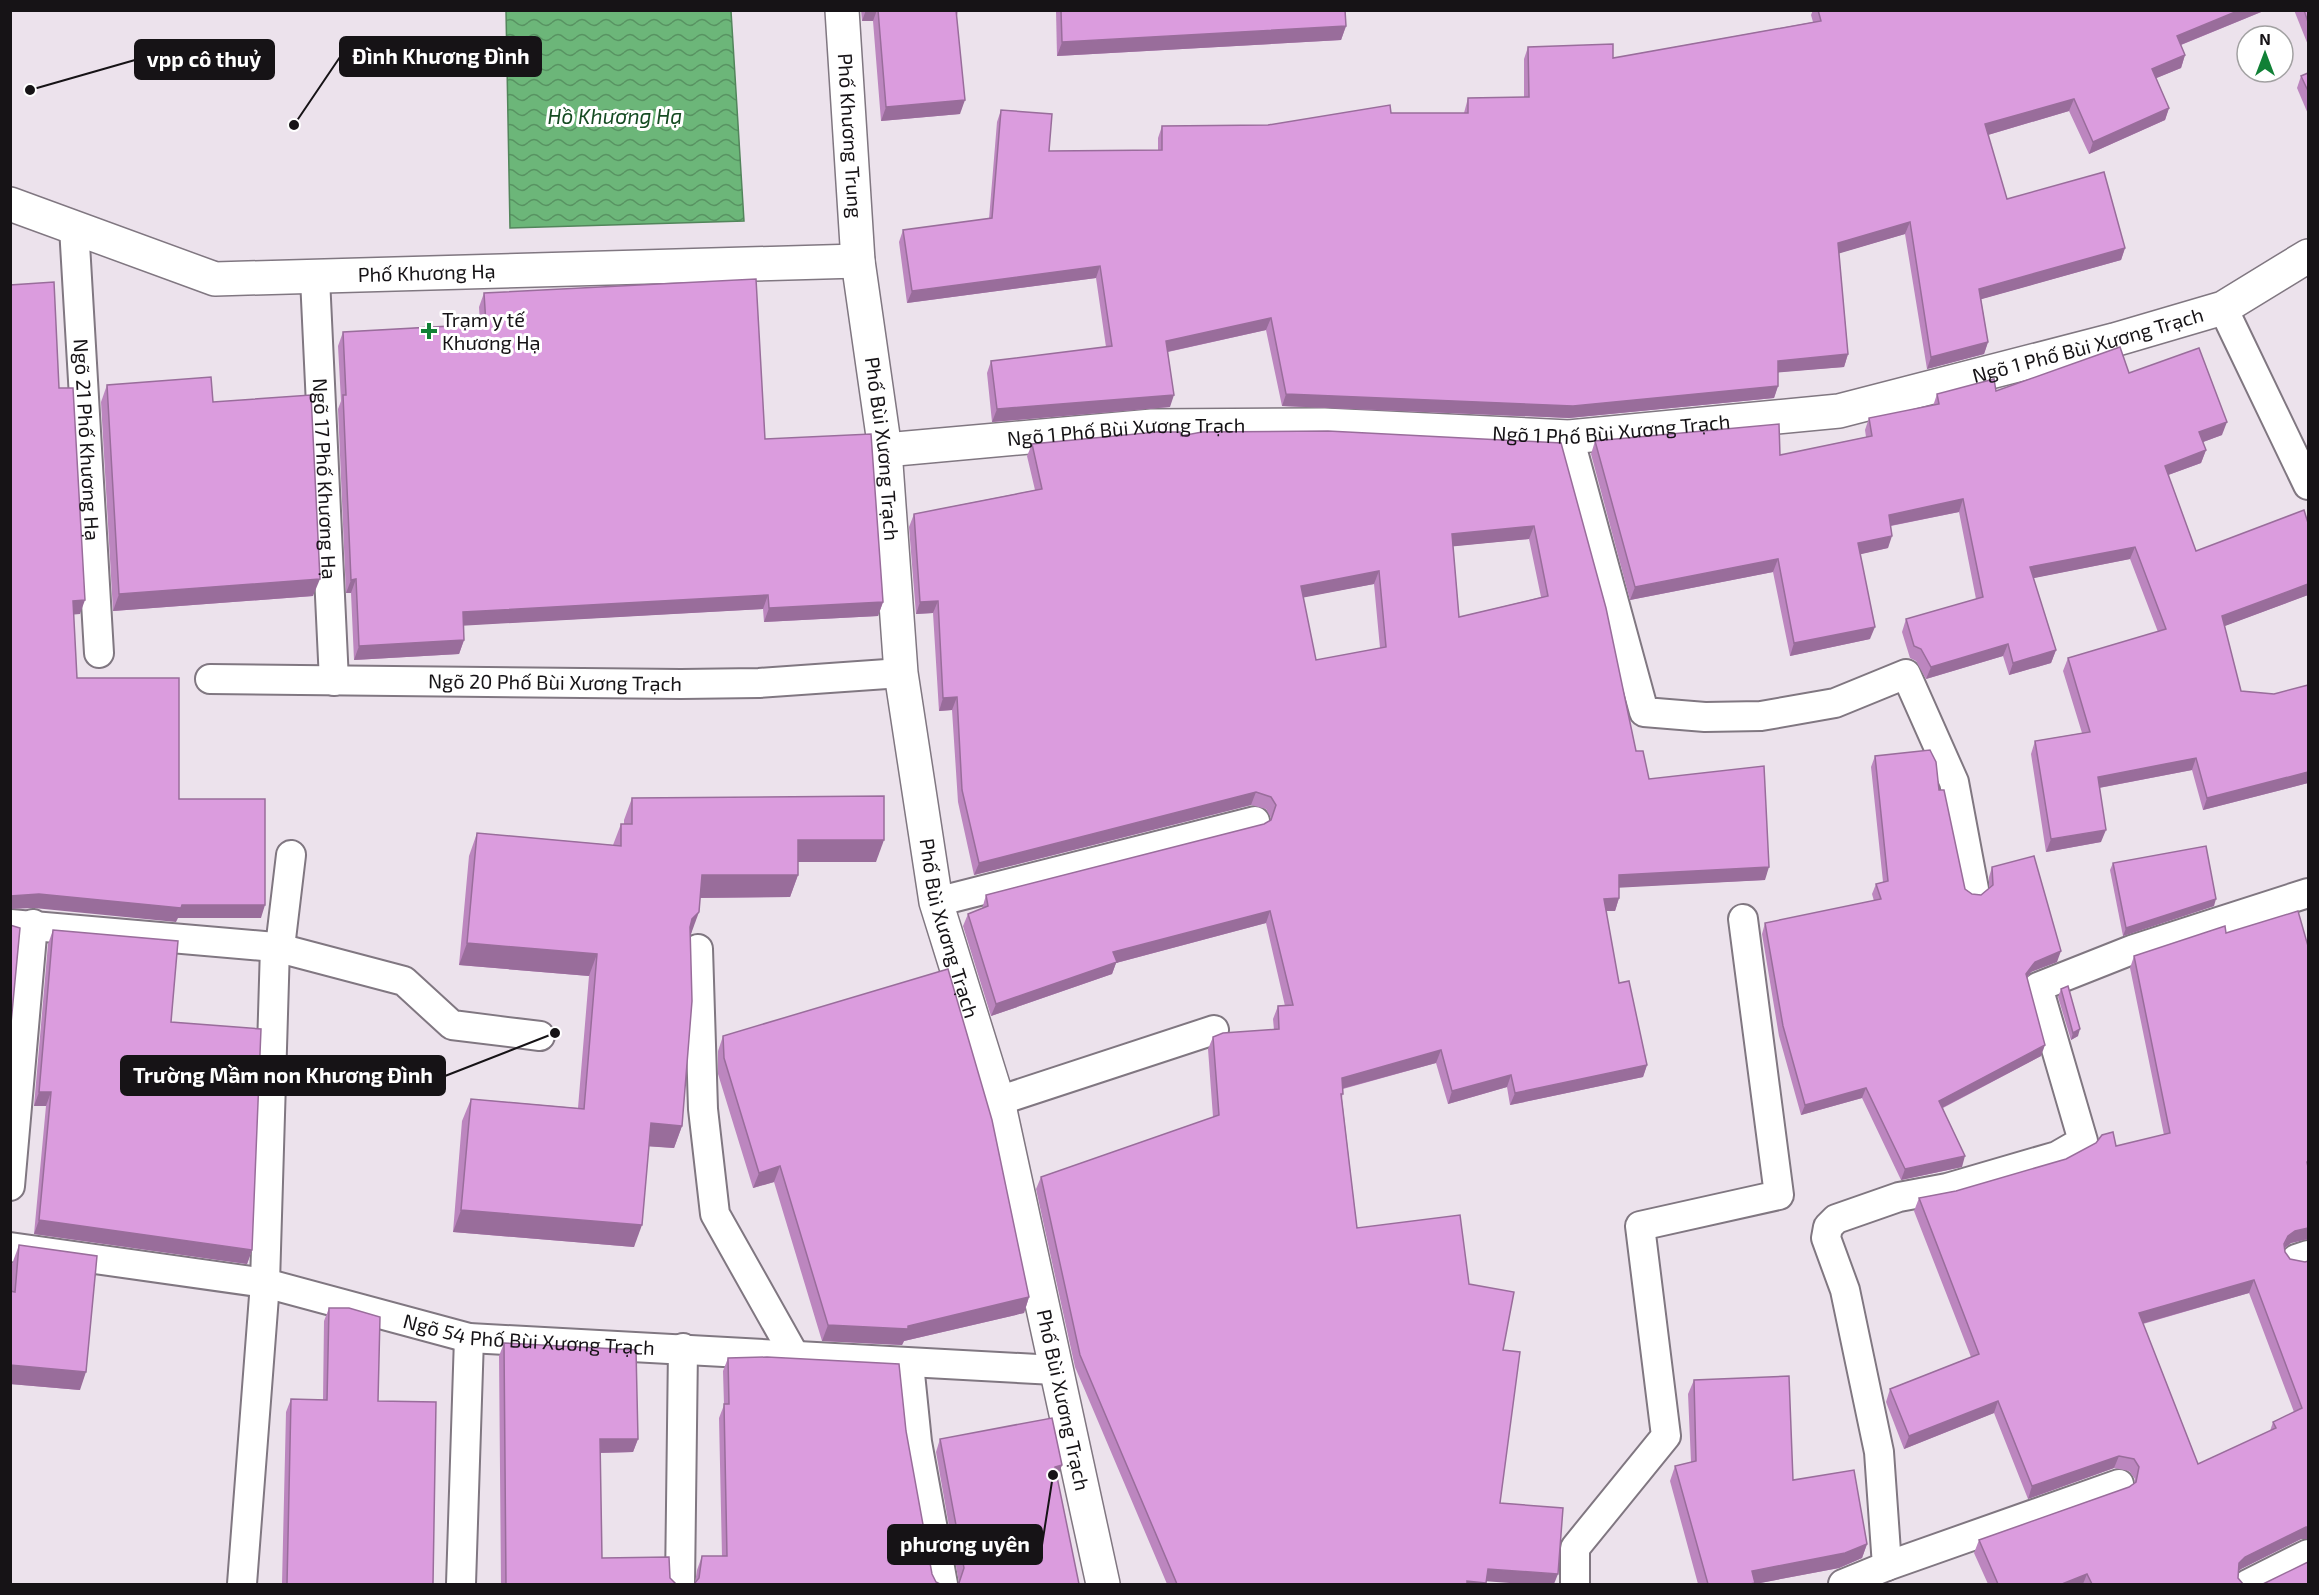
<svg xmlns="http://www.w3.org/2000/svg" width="2319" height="1595" font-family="'Exo 2',sans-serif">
	<defs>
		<pattern id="water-waves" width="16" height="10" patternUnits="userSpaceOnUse" patternTransform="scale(1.5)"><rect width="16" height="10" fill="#6cb679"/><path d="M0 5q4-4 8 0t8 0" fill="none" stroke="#589362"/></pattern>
	</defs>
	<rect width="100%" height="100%" fill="#ece2ec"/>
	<polygon fill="url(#water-waves)" stroke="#52855b" stroke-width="1.5" points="506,11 731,11 744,221 510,228"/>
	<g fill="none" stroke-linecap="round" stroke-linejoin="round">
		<g stroke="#807781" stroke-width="32">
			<g id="service">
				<path id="s1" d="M74 227 99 653"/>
				<path id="s2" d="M315 278 334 681"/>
				<polyline points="2223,308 2308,485"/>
				<polyline points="1569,437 1644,712 1705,717 1761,716 1835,703 1906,674 1954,782 1974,889"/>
				<path id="s3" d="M210 679 681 684 759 683 901 673"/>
				<polyline points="936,902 1255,821"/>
				<polyline points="10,924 275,947 404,981 452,1025 540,1036"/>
				<polyline points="275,947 281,939 291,855"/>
				<polyline points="698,949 703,1109 715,1214 796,1358"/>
				<polyline points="998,1101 1214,1030"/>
				<polyline points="10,1186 33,924"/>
				<path id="s4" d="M10 1247 265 1283 469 1338 1055 1370"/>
				<polyline points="2296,1259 2308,1255"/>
				<polyline points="909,1364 917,1442 943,1584"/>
				<polyline points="1887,1566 2119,1484"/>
				<polyline points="242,1584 265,1283 275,947"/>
				<polyline points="461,1584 469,1338"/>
				<polyline points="680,1584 683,1348"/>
				<polyline points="1575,1584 1575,1548 1666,1436 1640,1226 1779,1195 1743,919"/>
				<polyline points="1843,1584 1887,1566 1879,1452 1845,1290 1826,1238 1828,1227 1836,1219 1899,1197 1947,1188 2057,1156 2083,1141 2038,987 2134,949 2308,893"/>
				<polyline points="2248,1584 2308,1554"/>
			</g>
		</g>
		<g stroke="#807781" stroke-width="36">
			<g id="minor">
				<path id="s5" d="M885 450 1152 426 1324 425 1569 437 1839 411 2114 340 2223 308 2308 256"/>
			</g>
		</g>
		<g stroke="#807781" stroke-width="36">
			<g id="tertiary">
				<path id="s6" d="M842 10 858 261 885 450 901 673 936 902 998 1101 1103 1584"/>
				<path id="s7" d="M10 204 215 279 858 261"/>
			</g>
		</g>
		<use href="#service" stroke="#fff" stroke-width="28"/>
		<use href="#minor" stroke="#fff" stroke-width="33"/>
		<use href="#tertiary" stroke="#fff" stroke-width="33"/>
	</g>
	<g fill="#bc86bf" fill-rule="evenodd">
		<polygon points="861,10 958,10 957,16 960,114 881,121 873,21 862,21"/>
		<polygon points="1056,10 1345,10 1346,26 1341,40 1057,56"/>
		<polygon points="1813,10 2266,10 2181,45 2185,55 2181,68 2156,78 2169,108 2165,120 2089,154 2069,111 1988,135 2007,199 2125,248 2121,260 1981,299 1988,342 1984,354 1927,369 1905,234 1839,253 1848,354 1844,367 1778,372 1778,386 1774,398 1569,418 1282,406 1266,330 1168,352 1170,407 992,422 987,373 991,361 1106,347 1096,278 907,303 899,242 903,230 989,219 997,122 1001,110 1049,151 1158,150 1158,138 1162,126 1268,125 1391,113 1464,113 1468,98 1524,97 1524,59 1528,47 1613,58 1813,22 1811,15"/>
		<polygon points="2294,10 2308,10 2308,45"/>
		<polygon points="2308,73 2308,114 2297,88 2301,76"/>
		<polygon points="484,293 765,439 883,602 878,616 764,622 763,609 464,625 464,640 459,654 354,660 351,593 346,593 338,409 341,401 338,346 343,332 480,324 479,307"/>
		<polygon points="2129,373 2222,435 2203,442 2206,450 2201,463 2168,475 2196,551 2308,523 2308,595 2224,626 2241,691 2274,694 2308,685 2308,783 2203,810 2192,770 2099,788 2101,842 2046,852 2031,754 2035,741 2082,733 2063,671 2068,658 2158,632 2130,559 2033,578 2056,650 2051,663 2009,675 2003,656 1926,679 1916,661 1910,658 1902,632 1906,619 1976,599 1959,512 1891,526 1888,548 1860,554 1870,639 1790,656 1773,572 1630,600 1591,454 1595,441 1780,455 1866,437 1865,430 1869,418 1933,406 1937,394 1996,391"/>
		<polygon points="107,385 213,402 313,596 113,611 101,402"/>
		<path d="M1181 436 1561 443 1636 751 1649 779 1765 880 1619 887V898L1615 911H1606L1619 983 1647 1065 1643 1077 1510 1105 1507 1087 1448 1104 1436 1063 1343 1089 1342 1099 1357 1228 1469 1284 1503 1350 1486 1584H1167L1075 1367 1036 1189 1041 1177 1213 1117 1208 1049 1213 1037 1274 1030 1273 1019 1278 1006H1285L1266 923 1116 963 1112 974 991 1016 963 926 968 914 982 909 986 895 1264 824 1270 821 1271 818 1266 809 1251 805 974 875 958 802 952 710 939 711 933 613 916 614 909 527 914 514 1035 490 1027 456 1032 444ZM1529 539 1541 597 1459 617 1453 546ZM1374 584 1380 648 1316 660 1303 597Z"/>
		<polygon points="1875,756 1939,790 1965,889 1972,894 1981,895 1989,888 1989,877 1992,867 2057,962 2031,972 2027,978 2041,1056 1943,1108 1962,1167 1901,1180 1862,1098 1801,1115 1779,1036 1762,934 1765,923 1874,901 1872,894 1876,884 1883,882 1871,767"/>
		<polygon points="632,798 876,862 798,862 798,875 790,897 700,898 691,934 690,935 682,1126 674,1148 649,1146 634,1247 453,1232 462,1121 471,1099 578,1108 589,976 459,965 469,856 477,833 613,845 621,824 624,824 624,820"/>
		<polygon points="2113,863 2214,906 2123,936 2110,870"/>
		<polygon points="53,930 171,1022 252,1250 247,1264 34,1234 46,1106 34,1106 48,944"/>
		<path d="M2226 933 2308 946V1239L2291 1243 2285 1248V1252L2290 1259 2305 1262 2301 1539 2241 1569 2238 1572V1578L2243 1584H1988L1974 1553 1979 1540 2129 1487 2134 1484 2135 1479 2129 1471 2114 1468 2028 1499 1994 1413 1904 1449 1886 1402 1890 1389 1971 1357 1914 1211 1919 1198 1956 1191 2116 1146 2164 1135 2130 968 2134 956ZM2249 1293 2294 1412 2273 1422 2270 1431 2198 1464 2143 1324Z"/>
		<polygon points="2061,989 2078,1036 2071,1040 2058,997"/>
		<polygon points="723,1036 1029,1297 1024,1313 904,1341 902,1345 822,1341 774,1182 753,1188 718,1074 718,1051"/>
		<polygon points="19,1245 80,1390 10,1384 10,1285 12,1264"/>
		<polygon points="329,1308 378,1401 433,1584 282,1584 286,1412 291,1399 323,1400 324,1321"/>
		<polygon points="504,1343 638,1439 633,1452 600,1453 602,1558 670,1578 676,1584 501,1584 499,1356"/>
		<polygon points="728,1358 906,1431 695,1583 697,1570 702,1556 722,1556 719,1418 724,1405 723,1371"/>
		<polygon points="1694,1380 1793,1480 1867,1544 1862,1558 1839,1568 1755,1584 1698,1584 1670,1481 1675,1466 1691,1462 1688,1394"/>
		<polygon points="940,1439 1062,1465 1057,1476 959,1583 936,1452"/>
	</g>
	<g fill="#996d9b">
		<polygon points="866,10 877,10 873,21 862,21"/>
		<polygon points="2240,10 2266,10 2173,48 2177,36"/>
		<polygon points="1346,26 1341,40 1057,56 1062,42"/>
		<polygon points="2185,55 2181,68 2147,82 2152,69"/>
		<polygon points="2074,99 2069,111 1981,137 1985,124"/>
		<polygon points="965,100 960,114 881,121 886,107"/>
		<polygon points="2169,108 2165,120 2089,154 2093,142"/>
		<polygon points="1910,222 1905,234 1834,255 1838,243"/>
		<polygon points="2125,248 2121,260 1975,301 1979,289"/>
		<polygon points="1100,266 1096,278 907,303 912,291"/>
		<polygon points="1271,318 1266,330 1162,353 1166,341"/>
		<polygon points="1988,342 1984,354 1927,369 1931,357"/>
		<polygon points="1848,354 1844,367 1773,373 1778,361"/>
		<polygon points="1778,386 1774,398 1569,418 1282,406 1286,394"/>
		<polygon points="1174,395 1170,407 992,422 997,409"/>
		<polygon points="2227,422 2222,435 2195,445 2199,432"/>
		<polygon points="2206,450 2201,463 2160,478 2165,466"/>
		<polygon points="1963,499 1959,512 1884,527 1889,515"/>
		<polygon points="1534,526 1529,539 1447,547 1452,534"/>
		<polygon points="1892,536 1888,548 1853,556 1858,543"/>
		<polygon points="2135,547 2130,559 2025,580 2030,567"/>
		<polygon points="1778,559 1773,572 1630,600 1635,587"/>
		<polygon points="1379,571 1374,584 1296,599 1301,586"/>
		<polygon points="320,579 313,596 113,611 119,594"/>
		<polygon points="356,579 351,593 346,593 351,580"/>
		<polygon points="2308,584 2308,595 2217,629 2222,616"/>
		<polygon points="768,595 763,609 458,626 463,612"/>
		<polygon points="85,600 80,614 68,615 73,601"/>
		<polygon points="938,601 933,613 916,614 920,602"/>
		<polygon points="883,602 878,616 764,622 769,608"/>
		<polygon points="1875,627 1870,639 1790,656 1794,643"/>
		<polygon points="464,640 459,654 354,660 359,646"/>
		<polygon points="2008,644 2003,656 1926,679 1931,667"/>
		<polygon points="2056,650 2051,663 2009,675 2013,663"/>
		<polygon points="957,697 952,710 939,711 943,698"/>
		<polygon points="2196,758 2192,770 2093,789 2098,777"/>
		<polygon points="2308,772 2308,783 2203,810 2207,798"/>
		<polygon points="1256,792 1251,805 974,875 979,863"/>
		<polygon points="2106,830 2101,842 2046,852 2051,839"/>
		<polygon points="798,840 884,840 876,862 790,862"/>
		<polygon points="1769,867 1765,880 1614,888 1619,875"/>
		<polygon points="702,875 798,875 790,897 694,898"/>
		<polygon points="39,894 182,905 265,905 261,918 178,918 176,922 34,908 10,909 10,896"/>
		<polygon points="1619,898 1615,911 1599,911 1604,899"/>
		<polygon points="2216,899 2214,906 2123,936 2126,928"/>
		<polygon points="1270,911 1266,923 1116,963 1112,974 991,1016 996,1004 1113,952"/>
		<polygon points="699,912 691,934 684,941 692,919"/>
		<polygon points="467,943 597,954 589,976 459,965"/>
		<polygon points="2061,951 2057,962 2031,972 2022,984 2026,974 2035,962"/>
		<polygon points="2080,1029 2078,1036 2071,1040 2073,1033"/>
		<polygon points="2045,1045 2041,1056 1936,1111 1939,1101"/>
		<polygon points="1441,1050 1436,1063 1337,1090 1342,1078"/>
		<polygon points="1647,1065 1643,1077 1510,1105 1515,1093"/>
		<polygon points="1511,1075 1507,1087 1448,1104 1452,1091"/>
		<polygon points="1866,1088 1862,1098 1801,1115 1805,1105"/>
		<polygon points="39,1092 51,1092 46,1106 34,1106"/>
		<polygon points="651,1123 682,1126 674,1148 643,1146"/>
		<polygon points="1965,1156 1962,1167 1901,1180 1905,1169"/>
		<polygon points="780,1166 774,1182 753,1188 759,1173"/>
		<polygon points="461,1210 642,1225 634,1247 453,1232"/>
		<polygon points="39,1220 252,1250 247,1264 34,1234"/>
		<polygon points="2308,1228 2308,1239 2291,1243 2283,1249 2288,1236 2295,1231"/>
		<polygon points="2254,1280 2249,1293 2134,1326 2139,1313"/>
		<polygon points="1029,1297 1024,1313 904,1341 902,1345 822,1341 828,1325 908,1326"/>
		<polygon points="10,1365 86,1372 80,1390 10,1384"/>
		<polygon points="1998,1401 1994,1413 1904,1449 1909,1436"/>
		<polygon points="600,1439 638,1439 633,1452 595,1453"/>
		<polygon points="2119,1456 2114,1468 2028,1499 2032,1486"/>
		<polygon points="1062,1465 1057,1478 1055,1467"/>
		<polygon points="2306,1527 2308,1527 2308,1539 2301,1539 2241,1569 2234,1575 2239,1563 2245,1557"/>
		<polygon points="1867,1544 1862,1558 1839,1568 1755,1584 1747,1584 1752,1571"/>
		<polygon points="1488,1569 1558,1574 1554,1584 1523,1584 1483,1581"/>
		<polygon points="2087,1574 2083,1584 2062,1584"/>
		<polygon points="1467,1581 1486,1583 1486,1584 1466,1584"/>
	</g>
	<g fill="#db9cde" stroke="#996d9b" stroke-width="1.5" fill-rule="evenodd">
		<polygon points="878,10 956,10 965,100 886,107"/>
		<polygon points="1061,10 1345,10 1346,26 1062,42"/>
		<polygon points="1818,10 2240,10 2177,36 2185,55 2152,69 2169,108 2093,142 2074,99 1985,124 2007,199 2104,172 2125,248 1979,289 1988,342 1931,357 1910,222 1838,243 1848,354 1778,361 1778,386 1573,406 1286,394 1271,318 1166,341 1174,395 997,409 991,361 1112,346 1100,266 912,291 903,230 992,218 1001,110 1052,114 1049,151 1162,150 1162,126 1268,125 1390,105 1391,113 1468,113 1468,98 1529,97 1528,47 1613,44 1613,58 1821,21"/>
		<polygon points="2304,10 2308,10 2308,22"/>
		<polygon points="2308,73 2308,91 2301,76"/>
		<polygon points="756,279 765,439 871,434 883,602 769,608 768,595 463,612 464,640 359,646 356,579 351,580 343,395 346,395 343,332 486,324 484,293"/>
		<polygon points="54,282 59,388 73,388 85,600 73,601 77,678 179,678 179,799 265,799 265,905 182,905 181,908 39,894 10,896 10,285"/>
		<polygon points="2120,347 2129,373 2199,348 2227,422 2199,432 2206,450 2165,466 2196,551 2304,510 2308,523 2308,584 2222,616 2241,691 2274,694 2308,685 2308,772 2207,798 2196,758 2098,777 2106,830 2051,839 2035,741 2090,732 2068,658 2166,629 2135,547 2030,567 2056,650 2013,663 2008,644 1931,667 1921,649 1914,646 1906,619 1983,597 1963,499 1889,515 1892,536 1858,543 1875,627 1794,643 1778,559 1635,587 1595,441 1779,424 1780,455 1872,436 1869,418 1939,404 1937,394 1994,379 1996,391"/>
		<polygon points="211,377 213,402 311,395 320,579 119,594 107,385"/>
		<path d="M1328 431 1561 443 1606 608 1636 751H1643L1649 779 1764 766 1769 867 1619 875V898L1604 899 1619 983 1629 981 1647 1065 1515 1093 1511 1075 1452 1091 1441 1050 1342 1078 1343 1094H1341L1357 1228 1460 1215 1469 1284 1514 1292 1503 1350 1520 1352 1500 1503 1563 1508 1558 1574 1488 1569 1486 1583 1467 1581V1584H1177L1080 1355 1041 1177 1219 1115 1213 1037 1223 1033 1279 1029 1278 1006 1293 1005 1270 911 1113 952 1117 962 996 1004 968 914 988 906 986 895 1264 824 1271 820 1276 805 1271 797 1256 792 979 863 962 790 957 697 943 698 938 601 920 602 914 514 1042 489 1032 444 1157 432H1180L1181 436 1202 432ZM1534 526 1548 596 1459 617 1452 534ZM1379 571 1386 647 1316 660 1301 586Z"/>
		<polygon points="1930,750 1936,762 1939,790 1944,790 1965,889 1972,894 1981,895 1993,885 1992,867 2034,856 2061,951 2035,962 2026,974 2045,1045 1939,1101 1965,1156 1905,1169 1866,1088 1805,1105 1783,1026 1765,923 1881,899 1876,884 1888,881 1875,756"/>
		<polygon points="884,796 884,840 798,840 798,875 702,875 699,912 692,919 690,927 692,1001 682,1126 651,1123 642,1225 461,1210 471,1099 584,1109 597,954 467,943 477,833 621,846 621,824 632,824 632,798"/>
		<polygon points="2206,846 2216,899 2126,928 2113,863"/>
		<path d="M2298 911 2308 946V1161L2307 1162 2308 1167V1228L2295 1231 2288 1236 2284 1244 2285 1252 2290 1259 2305 1262 2308 1261V1527H2306L2245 1557 2239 1563 2238 1578 2243 1584H2092L2087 1574 2062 1584H1998L1979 1540 2129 1487 2136 1482 2139 1467 2134 1459 2119 1456 2032 1486 1998 1401 1909 1436 1890 1389 1979 1354 1919 1198 1956 1191 2066 1159 2096 1143 2102 1135 2113 1132 2116 1146 2170 1133 2134 956 2225 926 2226 933ZM2254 1280 2302 1408 2273 1422 2276 1428 2198 1464 2139 1313Z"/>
		<polygon points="10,925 20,928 10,1034"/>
		<polygon points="53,930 178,941 171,1022 261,1029 252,1250 39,1220 51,1092 39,1092"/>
		<polygon points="948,969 992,1120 1029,1297 908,1326 908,1329 828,1325 780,1166 759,1173 724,1058 723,1036"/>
		<polygon points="2068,986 2080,1029 2073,1033 2061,989"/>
		<polygon points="19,1245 97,1256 86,1372 10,1365 10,1291 15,1292"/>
		<polygon points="329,1308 349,1308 380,1317 378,1401 436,1402 433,1584 287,1584 291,1399 327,1400"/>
		<polygon points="504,1343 636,1350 638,1439 600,1439 602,1558 669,1557 670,1578 676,1584 506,1584"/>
		<polygon points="767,1357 899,1364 906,1431 932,1574 936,1582 940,1584 694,1584 699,1578 702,1556 727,1556 724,1404 729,1404 728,1358"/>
		<polygon points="1789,1376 1793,1480 1854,1470 1867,1544 1845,1553 1752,1571 1755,1583 1750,1584 1708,1584 1675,1466 1696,1461 1694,1380"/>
		<polygon points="1052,1418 1062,1465 1055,1467 1079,1584 956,1584 959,1583 964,1568 940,1439"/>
		<polygon points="2308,1562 2308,1584 2263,1584"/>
	</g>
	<path fill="#118036" stroke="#fff" stroke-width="2" d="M426 322h6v6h6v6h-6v6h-6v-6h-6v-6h6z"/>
	<g text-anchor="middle" stroke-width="6" stroke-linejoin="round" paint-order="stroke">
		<g font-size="20" fill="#161316" stroke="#fff">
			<text dy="7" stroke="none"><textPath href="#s6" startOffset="126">Phố Khương Trung</textPath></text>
			<text dy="7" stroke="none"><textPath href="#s7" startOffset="430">Phố Khương Hạ</textPath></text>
			<text dy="7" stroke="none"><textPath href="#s5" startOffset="1214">Ngõ 1 Phố Bùi Xương Trạch</textPath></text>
			<text dy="7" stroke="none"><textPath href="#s5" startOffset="728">Ngõ 1 Phố Bùi Xương Trạch</textPath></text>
			<text dy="7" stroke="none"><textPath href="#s5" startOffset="242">Ngõ 1 Phố Bùi Xương Trạch</textPath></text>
			<text dy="7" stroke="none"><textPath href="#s1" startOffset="213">Ngõ 21 Phố Khương Hạ</textPath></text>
			<text dy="7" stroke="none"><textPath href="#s6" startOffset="441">Phố Bùi Xương Trạch</textPath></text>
			<text dy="7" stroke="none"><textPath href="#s2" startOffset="201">Ngõ 17 Phố Khương Hạ</textPath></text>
			<text dy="7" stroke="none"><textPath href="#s3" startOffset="345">Ngõ 20 Phố Bùi Xương Trạch</textPath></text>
			<text dy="7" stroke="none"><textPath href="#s6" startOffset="926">Phố Bùi Xương Trạch</textPath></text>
			<text dy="7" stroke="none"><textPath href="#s4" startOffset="528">Ngõ 54 Phố Bùi Xương Trạch</textPath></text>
			<text dy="7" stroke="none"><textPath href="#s6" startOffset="1412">Phố Bùi Xương Trạch</textPath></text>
		</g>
		<g font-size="20" fill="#161316" stroke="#fff" text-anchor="start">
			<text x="442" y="327">Trạm y tế<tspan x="442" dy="23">Khương Hạ</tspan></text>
		</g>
		<g font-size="21" font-style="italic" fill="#164c23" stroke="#fff">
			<text x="615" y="124">Hồ Khương Hạ</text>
		</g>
	</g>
	<path fill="none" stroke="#161316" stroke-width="2" d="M294 125L340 57M30 90L135 60M555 1033L445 1076M1053 1475L1042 1545"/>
	<g fill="#161316" stroke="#fff" stroke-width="2">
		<circle cx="294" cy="125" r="6"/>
		<circle cx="30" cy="90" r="6"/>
		<circle cx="555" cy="1033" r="6"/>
		<circle cx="1053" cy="1475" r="6"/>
	</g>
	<g fill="#161316" stroke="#161316" stroke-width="2">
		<rect x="340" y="37" width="201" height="39" rx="6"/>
		<rect x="135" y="40" width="139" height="39" rx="6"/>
		<rect x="121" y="1056" width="324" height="39" rx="6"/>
		<rect x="888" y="1525" width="154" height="39" rx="6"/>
	</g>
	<g font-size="21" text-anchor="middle" font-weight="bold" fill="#fff">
		<text x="441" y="64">Đình Khương Đình</text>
		<text x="204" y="67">vpp cô thuỷ</text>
		<text x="283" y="1083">Trường Mầm non Khương Đình</text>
		<text x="965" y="1552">phương uyên</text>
	</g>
	<rect width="2319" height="1595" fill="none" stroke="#161316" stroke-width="24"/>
	<g transform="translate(2265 54)"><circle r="28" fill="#ffffff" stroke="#a2a1a2" stroke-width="1.5"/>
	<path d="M0-4.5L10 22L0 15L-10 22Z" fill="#118036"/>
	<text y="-9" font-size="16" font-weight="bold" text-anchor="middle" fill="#161316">N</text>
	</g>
</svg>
